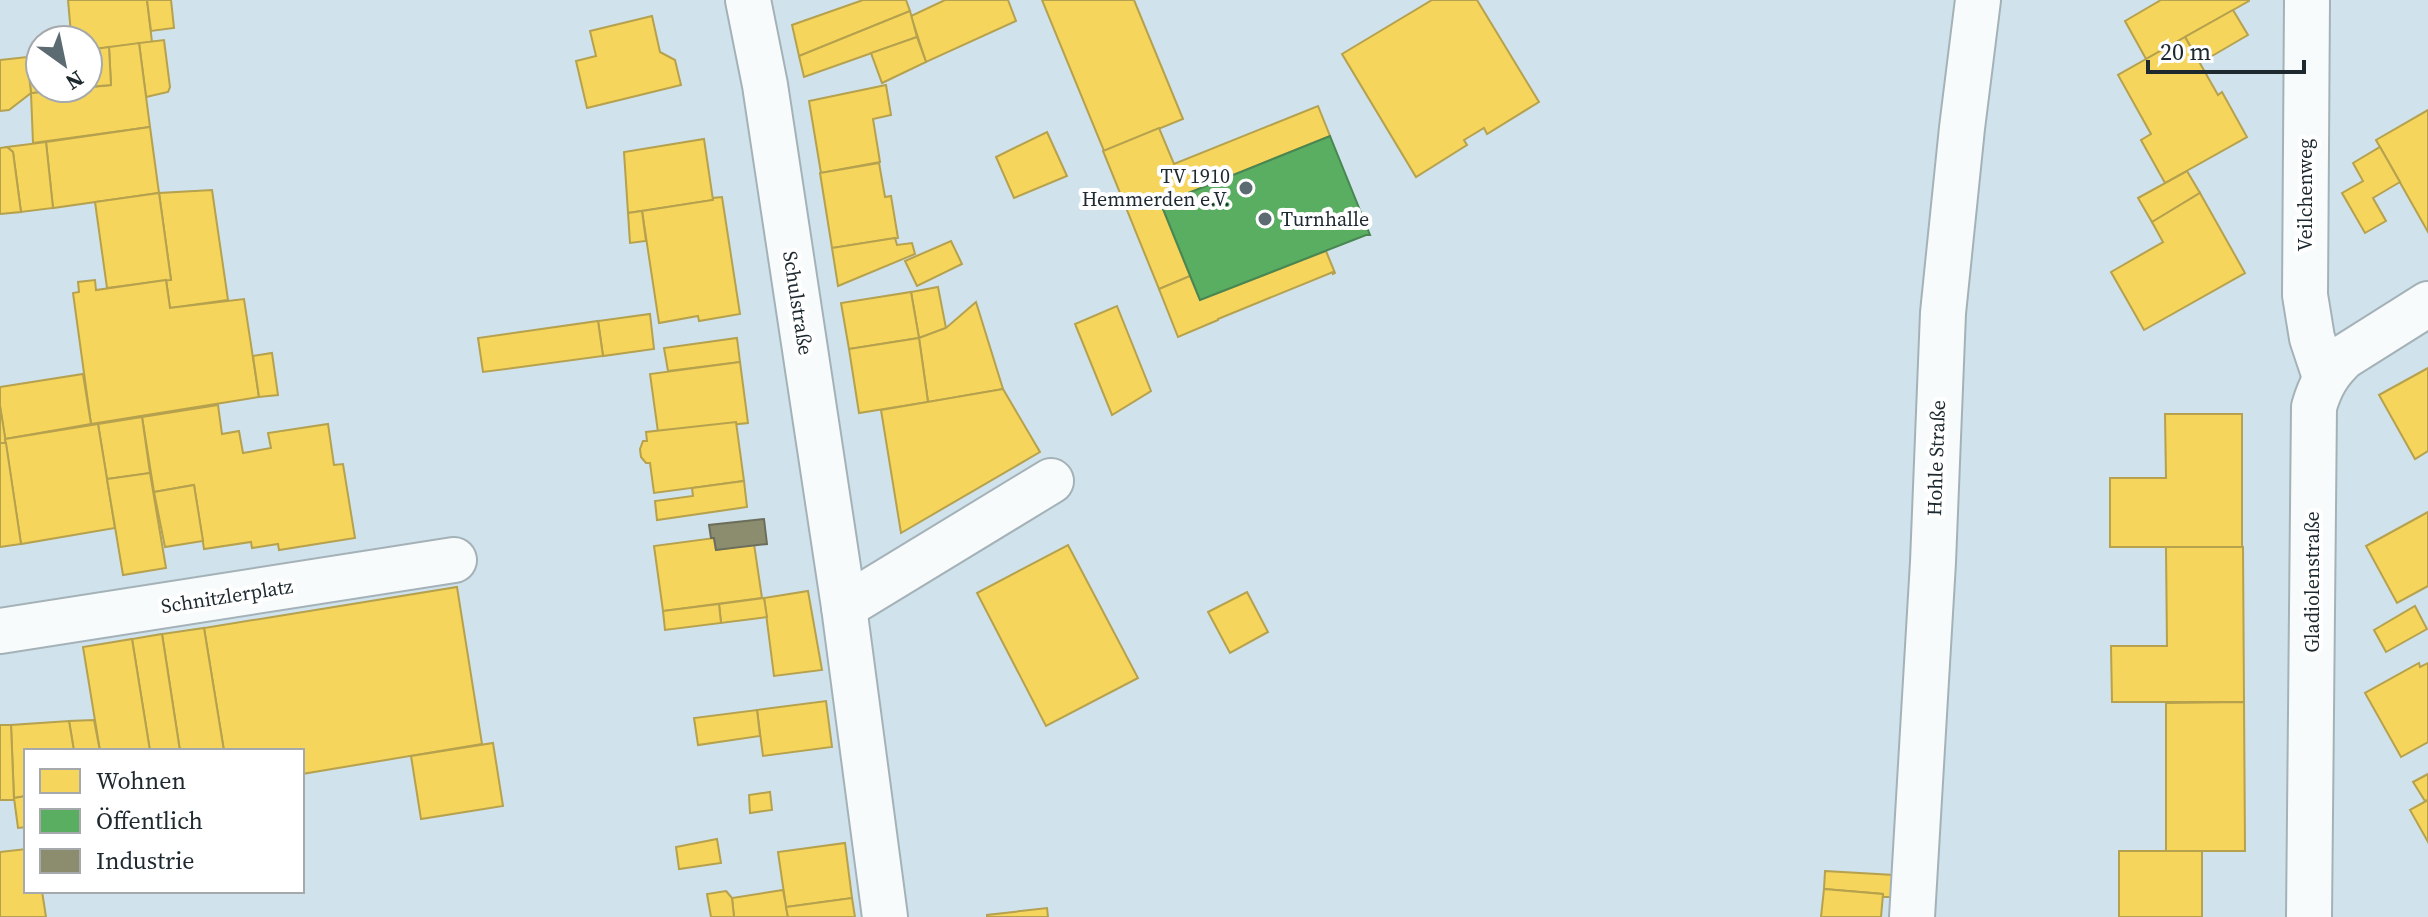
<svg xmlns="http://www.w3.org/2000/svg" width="2428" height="917" font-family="'Source Serif 4',serif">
	<rect width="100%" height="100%" fill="#d0e2eb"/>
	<g fill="#f6d55c" stroke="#b5a14e" stroke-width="2">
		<polygon points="68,0 147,0 152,42 88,50 88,40 64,40 63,35 71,34"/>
		<polygon points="147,0 171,0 174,28 151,31"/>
		<polygon points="863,0 906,0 910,11 799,56 792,25"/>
		<polygon points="945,0 1008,0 1016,21 926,62 911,16"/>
		<polygon points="1042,0 1134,0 1183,119 1104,151"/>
		<polygon points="1432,0 1477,0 1539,102 1487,134 1484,128 1464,140 1467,145 1416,177 1342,54"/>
		<polygon points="2161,0 2249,0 2249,1 2146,59 2125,21"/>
		<polygon points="2233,10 2248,35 2200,63 2185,37"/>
		<polygon points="910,11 917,37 804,77 799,56"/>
		<polygon points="652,16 660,52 675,60 681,85 587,108 576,61 596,56 590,31"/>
		<polygon points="917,37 926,62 882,83 871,53"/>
		<polygon points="2185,37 2218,95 2222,92 2247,137 2165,183 2141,140 2151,134 2118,75"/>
		<polygon points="164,40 170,87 168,92 146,97 139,43"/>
		<polygon points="139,43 150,127 33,143 31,93 111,85 109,47"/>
		<polygon points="109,47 111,85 88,87 88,50"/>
		<polygon points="40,55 40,88 80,88 31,93 27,57"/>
		<polygon points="27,57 31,93 9,110 0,111 0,60"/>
		<polygon points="886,85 891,115 873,119 880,162 821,173 809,101"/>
		<polygon points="1318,106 1330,136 1161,204 1190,276 1159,289 1103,151 1159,128 1174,164"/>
		<polygon points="2428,110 2428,232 2376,140"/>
		<polygon points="150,127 159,193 53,208 46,142"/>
		<polygon points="1047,132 1067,176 1014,198 996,157"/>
		<polygon points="704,139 713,200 628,213 624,152"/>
		<polygon points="46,142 53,208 21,212 13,152 7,147"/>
		<polygon points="7,147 13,152 21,212 0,214 0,148"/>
		<polygon points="2380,147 2400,182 2373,198 2386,221 2365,233 2342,193 2363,181 2353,163"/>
		<polygon points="879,163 885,197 891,196 898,238 832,248 820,173"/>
		<polygon points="2187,171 2200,193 2152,222 2138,198"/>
		<polygon points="212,190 228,300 170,308 166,280 171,280 159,193"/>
		<polygon points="159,193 171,280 107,288 95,202"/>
		<polygon points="2200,193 2245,273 2144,330 2111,272 2163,242 2152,222"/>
		<polygon points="722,197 740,314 699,321 698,316 659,323 642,211 713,200 713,198"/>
		<polygon points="642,211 646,241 630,243 628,213"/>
		<polygon points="895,238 897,245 912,243 915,254 838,286 832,248"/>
		<polygon points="951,241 962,264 917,286 905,261"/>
		<polygon points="1326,251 1335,273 1333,274 1333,272 1218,319 1218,320 1178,337 1159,289 1190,276 1200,300"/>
		<polygon points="95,280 96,290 166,280 170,308 244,299 259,397 91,424 73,293 79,292 78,282"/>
		<polygon points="938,287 946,328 919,338 911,292"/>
		<polygon points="911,292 919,338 849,349 841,303"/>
		<polygon points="976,302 1003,389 928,402 919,338 946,328"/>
		<polygon points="1117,306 1151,391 1112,415 1075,324"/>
		<polygon points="650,314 654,349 603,356 598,321"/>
		<polygon points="598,321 603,356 483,372 478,338"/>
		<polygon points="737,338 740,362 668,371 664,348"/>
		<polygon points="919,338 928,402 859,413 849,349"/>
		<polygon points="272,353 278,395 259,397 253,356"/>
		<polygon points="740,362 748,423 658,432 650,374"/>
		<polygon points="2428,368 2428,451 2415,459 2379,395"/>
		<polygon points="83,374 91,424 5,439 0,406 0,387"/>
		<polygon points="1003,389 1040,452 901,533 881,410"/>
		<polygon points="218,405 222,434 239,431 243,453 271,448 268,433 328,424 334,465 343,464 355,538 279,550 278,544 252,548 251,542 204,549 194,485 154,492 142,417"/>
		<polygon points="0,406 6,443 0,443"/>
		<polygon points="2165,414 2242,414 2242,547 2110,547 2110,478 2166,478"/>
		<polygon points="142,417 150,473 107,479 98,424"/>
		<polygon points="736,422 744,481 654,493 650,463 646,463 641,457 640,449 643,441 647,441 646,432"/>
		<polygon points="98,424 115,528 21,544 5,439"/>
		<polygon points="0,443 6,443 21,544 0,547"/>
		<polygon points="150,473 166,568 123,575 107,479"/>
		<polygon points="744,481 747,507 657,520 655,501 693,496 692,488"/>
		<polygon points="194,485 203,541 165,547 154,492"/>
		<polygon points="2428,512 2428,586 2397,603 2366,546"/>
		<polygon points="714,538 716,550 754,544 762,598 663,611 654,546"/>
		<polygon points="1068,545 1138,678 1046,726 977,593"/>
		<polygon points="2166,547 2243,547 2244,702 2112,702 2111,646 2167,646"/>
		<polygon points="457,587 482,744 302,774 302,751 224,751 204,628"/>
		<polygon points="808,591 822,670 774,676 764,598"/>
		<polygon points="1247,592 1268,632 1230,653 1208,612"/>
		<polygon points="764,598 767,617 721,623 719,604"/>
		<polygon points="719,604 721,623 665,630 663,611"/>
		<polygon points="2415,606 2427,629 2386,652 2374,630"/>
		<polygon points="204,628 224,751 180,751 162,634"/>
		<polygon points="162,634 180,751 150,751 132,639"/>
		<polygon points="132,639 150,751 100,751 83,647"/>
		<polygon points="2419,663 2420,667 2428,663 2428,742 2401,757 2365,693"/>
		<polygon points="826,701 832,747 763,756 757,710"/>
		<polygon points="2244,702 2245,851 2166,851 2166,703"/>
		<polygon points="757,710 760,736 698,745 694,718"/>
		<polygon points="94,720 100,751 74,751 69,721"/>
		<polygon points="69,721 74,751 26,751 26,796 14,798 11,725"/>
		<polygon points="0,725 11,725 14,800 0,800"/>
		<polygon points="493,743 503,806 421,819 411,756"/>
		<polygon points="2428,774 2428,800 2425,801 2413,782"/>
		<polygon points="770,792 772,810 750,813 749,795"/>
		<polygon points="26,796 26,827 18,828 14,798"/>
		<polygon points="2428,800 2428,842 2410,810"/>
		<polygon points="717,839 721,863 679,869 676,847"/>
		<polygon points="845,843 852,898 786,907 778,852"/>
		<polygon points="26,849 26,891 42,891 46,917 0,917 0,852"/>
		<rect x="2119" y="851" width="83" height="66"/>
		<polygon points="1825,871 1894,875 1893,897 1883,897 1883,894 1824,889"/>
		<polygon points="1824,889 1883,894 1881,917 1821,917"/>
		<polygon points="783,890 788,917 734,917 732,898"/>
		<polygon points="726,891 732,898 734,917 711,917 707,894"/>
		<polygon points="852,898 855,917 788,917 786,907"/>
		<polygon points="1047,908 1048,917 987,917 987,915"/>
	</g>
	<polygon fill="#5aae61" stroke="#488652" stroke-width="2" points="1330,136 1370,235 1366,235 1200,300 1161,204"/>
	<polygon fill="#8c8c6e" stroke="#6b6e5b" stroke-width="2" points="764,519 767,544 716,550 714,538 711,538 709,525"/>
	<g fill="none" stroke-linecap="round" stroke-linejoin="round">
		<g stroke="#a4b2b8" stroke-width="48">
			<g id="minor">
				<polyline points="748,0 765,85 844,607 885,917"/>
				<polyline points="2307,0 2305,295 2312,338 2325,377"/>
				<polyline points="844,607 1051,481"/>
				<polyline points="0,631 454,560"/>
				<polyline points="1912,917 1933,562 1943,313 1962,128 1978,0"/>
				<path d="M2309 917 2314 407C2320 386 2328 372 2344 357L2428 304"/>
			</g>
		</g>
		<use href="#minor" stroke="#f8fbfc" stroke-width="44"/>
	</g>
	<g fill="#5c6a71" stroke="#fff" stroke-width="3">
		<circle cx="1246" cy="188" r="8"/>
		<circle cx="1265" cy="219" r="8"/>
	</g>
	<g text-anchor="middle" stroke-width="8" stroke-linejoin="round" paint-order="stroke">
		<g font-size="20" fill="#1d292f" stroke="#fff" text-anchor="end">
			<text x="1230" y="183">TV 1910<tspan x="1230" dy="23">Hemmerden e.V.</tspan></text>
			<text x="1281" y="226" text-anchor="start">Turnhalle</text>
		</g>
		<g font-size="20" fill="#1d292f" stroke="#fff">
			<text transform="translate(2305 195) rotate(-90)" y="7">Veilchenweg</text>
			<text transform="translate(798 303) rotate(81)" y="7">Schulstraße</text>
			<text transform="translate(1936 458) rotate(-88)" y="7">Hohle Straße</text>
			<text transform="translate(2312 582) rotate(-90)" y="7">Gladiolenstraße</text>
			<text transform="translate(227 596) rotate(-9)" y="7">Schnitzlerplatz</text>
		</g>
	</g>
	<rect x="24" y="749" width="280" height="144" fill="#ffffff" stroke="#a5a9ac" stroke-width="2"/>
	<rect x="40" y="769" width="40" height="24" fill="#f6d55c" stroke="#a5a9ac" stroke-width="2"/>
	<text x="96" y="789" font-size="24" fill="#1d292f">Wohnen</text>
	<rect x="40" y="809" width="40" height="24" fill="#5aae61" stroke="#a5a9ac" stroke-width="2"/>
	<text x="96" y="829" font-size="24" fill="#1d292f">Öffentlich</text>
	<rect x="40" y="849" width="40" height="24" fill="#8c8c6e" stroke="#a5a9ac" stroke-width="2"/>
	<text x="96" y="869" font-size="24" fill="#1d292f">Industrie</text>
	<g transform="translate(64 64) rotate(147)"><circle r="38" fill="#ffffff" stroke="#a5a9ac" stroke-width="2"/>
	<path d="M0-6L14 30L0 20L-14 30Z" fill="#5c6a71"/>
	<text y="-12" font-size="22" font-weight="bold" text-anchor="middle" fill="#1d292f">N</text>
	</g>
	<path d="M2148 60v12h156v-12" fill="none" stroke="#1d292f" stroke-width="4"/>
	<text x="2160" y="60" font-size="24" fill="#1d292f" stroke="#ffffff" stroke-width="6" paint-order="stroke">20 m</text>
</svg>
